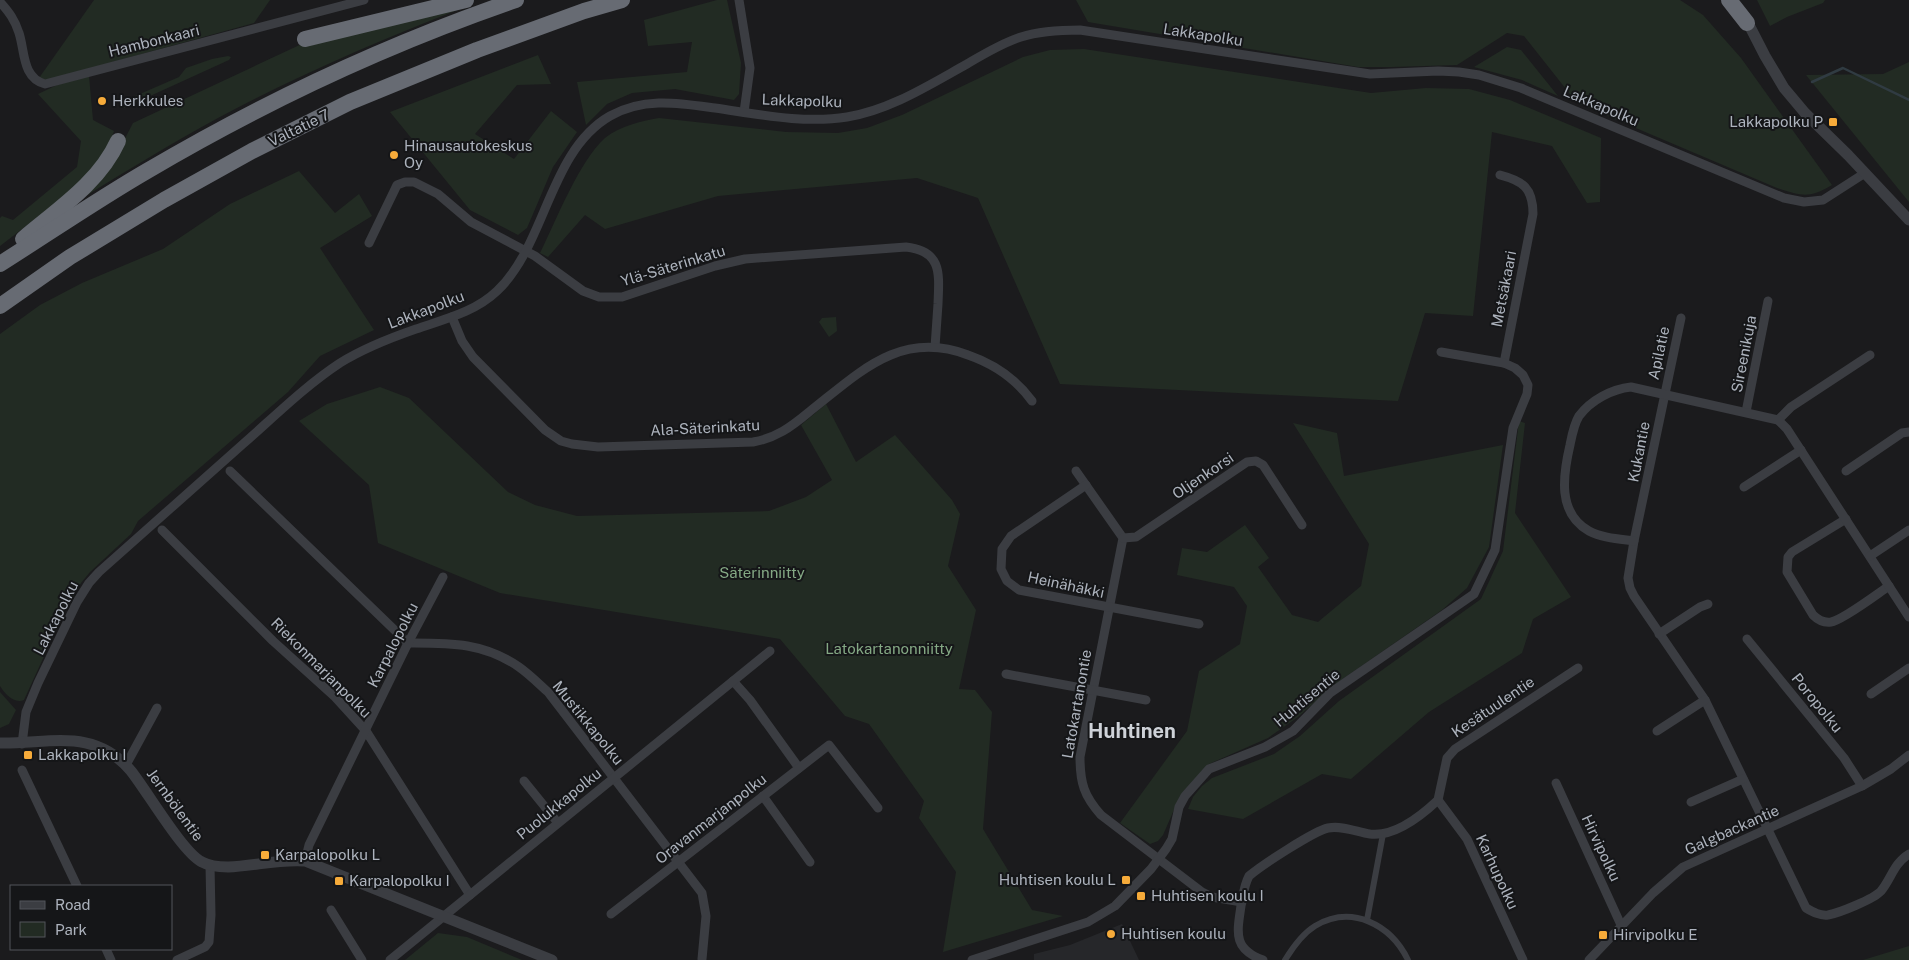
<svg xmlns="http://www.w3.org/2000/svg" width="1909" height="960" font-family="'Public Sans',sans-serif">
	<rect width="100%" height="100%" fill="#1b1b1d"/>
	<polygon fill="#26272a" points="1122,924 1139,960 1034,960 1034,954 1070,945"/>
	<g fill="#222b23">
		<polygon points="94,0 270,0 254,23 48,80 39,78"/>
		<polygon points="717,0 727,0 741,63 739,94 734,100 675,89 632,93 607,104 586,125 577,82 687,72 692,42 648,46 644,20"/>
		<path d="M1076 0H1680L1703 15 1741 58 1832 185C1808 199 1803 196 1777 188L1577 103 1524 36 1507 33 1457 65 1392 67H1358L1088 22Z"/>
		<polygon points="1757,0 1825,0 1823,3 1787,17 1770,26"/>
		<path d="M460 9C378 41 296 76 218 118 172 143 126 171 81 199L118 152 133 123 306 42Z"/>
		<polygon points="1507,47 1521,50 1558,96 1522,80 1474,67"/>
		<path d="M1084 49 1371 93 1426 88 1469 89 1510 100 1601 138 1600 202 1587 203 1552 146 1492 132 1473 316 1425 313 1398 401 1060 384 978 198 917 178 718 196 605 229 585 215 548 257 540 253C556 221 579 161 605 138 620 126 641 121 659 118L786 132 838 133 867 128 902 115 1023 57 1050 50Z"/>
		<polygon points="538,55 551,84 517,85 475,134 514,159 551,111 577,132 553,167 527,228 518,235 470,210 390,112"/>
		<polygon points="228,56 231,57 229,60 126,107 124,108 123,106 126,100 179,77 186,68 212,59"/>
		<polygon points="1909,62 1909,202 1806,75 1883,74"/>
		<polygon points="89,76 93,120 114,131 107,150 94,169 52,206 0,246 0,218 2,216 13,220 77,167 81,141 38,94 57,85"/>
		<path d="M299 171 335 213 359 194 372 216 320 248 374 330 320 356 288 392 138 521 131 534 90 572 81 583 61 619 24 700C14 704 5 694 0 686V334L40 305 82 283 163 249 230 204Z"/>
		<polygon points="836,317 837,331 829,337 819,322 822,318"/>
		<polygon points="380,387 409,398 508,492 535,505 577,516 769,511 806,497 832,480 801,425 826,404 856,462 895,435 952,500 960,514 948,566 976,610 959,689 975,690 992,712 983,829 1032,910 1063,916 943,952 956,872 919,818 924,801 869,724 845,716 780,639 500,593 378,543 369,485 299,421 327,404"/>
		<polygon points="1519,421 1525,423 1515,513 1571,597 1533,619 1522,653 1429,712 1351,779 1322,774 1243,819 1188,809 1193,797 1202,786 1212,778 1274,754 1300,736 1339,701 1481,599 1503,551"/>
		<polygon points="1293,423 1337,433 1344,476 1503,445 1489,547 1467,588 1442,610 1334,685 1298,717 1268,738 1209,764 1180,796 1163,835 1158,841 1150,844 1120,823 1187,731 1199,671 1240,644 1247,606 1234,587 1177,575 1182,548 1207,552 1245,525 1269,558 1258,567 1292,615 1318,622 1361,586 1369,544"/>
		<polygon points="0,692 16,710 9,724 0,728"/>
		<polygon points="438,933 467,937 522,960 405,960"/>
		<polygon points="1909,946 1909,960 1863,960"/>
	</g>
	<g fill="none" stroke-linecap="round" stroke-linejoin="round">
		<polyline stroke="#303b42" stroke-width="2.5" points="1812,82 1843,68 1909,100"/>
		<g stroke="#3b3d42" stroke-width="6">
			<polyline points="1367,920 1383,834"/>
			<path d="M1285 960C1293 947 1302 934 1315 926 1352 904 1391 925 1408 960"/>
		</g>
		<g stroke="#3b3d42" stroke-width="9">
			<polyline points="739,0 750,68 744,112"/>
			<path d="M0 2C9 12 15 20 19 33 25 51 22 78 45 84L364 0"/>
			<path d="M1500 175C1523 181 1533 188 1533 214L1504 363"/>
			<path d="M369 243 397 185 405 182H414L438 194 471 222 535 256 583 291 599 297H622L715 266 745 259 906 247C943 251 939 275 938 304 937 319 936 333 935 347"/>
			<path d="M452 317 462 341 473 357 545 430 561 441 572 444 598 447 753 442C776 438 791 427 809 412 859 373 900 329 968 355 994 364 1016 379 1032 401"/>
			<path d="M1681 318 1634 541 1628 578 1630 588 1634 596 1705 700 1806 908C1813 912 1820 916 1828 915 1839 913 1874 899 1881 891 1891 879 1894 863 1909 854"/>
			<polyline points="1746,412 1768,301"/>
			<polyline points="1778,420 1791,407 1870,355"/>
			<path d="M230 471 408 643C449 643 483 642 519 667 529 674 539 684 548 692L702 893 706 916 702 959"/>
			<path d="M1076 471 1123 538 1080 757C1080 783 1084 796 1101 815L1202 892 1212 897 1242 902"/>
			<polyline points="1846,471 1902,433 1909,432"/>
			<polyline points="1086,485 1011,536 1002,549 1001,569 1007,581 1019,590 1199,624"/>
			<polyline points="1744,487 1801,450"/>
			<path d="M1846 519 1792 552 1788 557 1787 572 1813 615C1818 620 1823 623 1831 622 1843 620 1877 594 1889 586"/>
			<polyline points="162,530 273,641 335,697 366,731 470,895"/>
			<polyline points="1123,538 1136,537 1247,462 1256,461 1263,465 1302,525"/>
			<path d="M1634 541C1619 539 1602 538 1589 531 1557 513 1563 475 1570 445 1572 435 1574 424 1579 416 1591 400 1612 389 1631 387L1778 420 1787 429 1909 617"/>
			<polyline points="1870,556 1909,530"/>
			<polyline points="1659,634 1700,607 1708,604"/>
			<polyline points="1747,639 1844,758 1862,786"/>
			<polyline points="1006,674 1146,700"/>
			<polyline points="733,681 750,700 799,768"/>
			<polyline points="1871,694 1909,668"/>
			<polyline points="1657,731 1705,700"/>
			<path d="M22 744 26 712 38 683 77 602 89 583 99 572C147 529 195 487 243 444 274 417 305 386 340 363 364 348 390 338 416 329 445 319 475 312 497 291 546 245 549 151 610 116 644 97 678 103 715 108 757 114 804 124 847 117 890 110 929 85 967 64 984 54 1002 43 1021 37 1040 31 1059 30 1080 30L1370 74 1438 71 1459 72 1479 75 1521 88 1784 198 1804 202 1823 200 1865 173"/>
			<polyline points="126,765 157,708"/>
			<polyline points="22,770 77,886"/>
			<polyline points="524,781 558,823"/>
			<polyline points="1556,783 1621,925"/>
			<polyline points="763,796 810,862"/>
			<polyline points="1438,800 1467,839 1523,960"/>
			<polyline points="1691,802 1743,779"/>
			<polyline points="305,861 309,845 408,643 443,577"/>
			<polyline points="331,910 362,960"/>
			<polyline points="611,914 829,745 878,808"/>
			<polyline points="106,949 111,960"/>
			<polyline points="177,960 205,947 209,942 211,915 210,865"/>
			<polyline points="390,960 770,651"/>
			<polyline points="972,960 1088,922 1115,906 1151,869 1166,849 1172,839 1179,807 1185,796 1209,769 1265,747 1293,731 1330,693 1474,594 1495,550 1513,428 1527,394 1528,385 1523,375 1515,368 1504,363 1441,352"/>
			<path d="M1263 960C1233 949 1237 933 1241 906 1243 896 1244 885 1249 876 1262 865 1314 831 1328 828 1342 825 1357 832 1370 834 1394 837 1421 816 1438 800L1447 758 1455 749 1578 668"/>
			<polyline points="1589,960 1653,893 1683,867 1862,786 1891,769 1909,755"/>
		</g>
		<g stroke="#3b3d42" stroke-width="11">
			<polyline points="1745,17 1765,56 1784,88 1805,113 1848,155 1909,220"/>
			<path d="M0 743C50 744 94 727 131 771 147 791 183 853 202 862 209 866 220 867 228 867 254 866 279 859 305 861L552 960"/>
		</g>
		<g stroke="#676b73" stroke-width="16">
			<polyline points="1729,0 1747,23"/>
			<polyline points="305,39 466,0"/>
			<path d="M23 239C57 210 99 183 118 141"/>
			<path d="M0 264C49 233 97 200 147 171 264 102 388 44 516 0"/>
			<polyline points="0,306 70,257 164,200 252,151 350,102 477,50 584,11 622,0"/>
		</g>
	</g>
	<g fill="#f6ab3a" stroke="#151618" stroke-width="2">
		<circle cx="102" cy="101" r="5"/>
		<rect x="1828" y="117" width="10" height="10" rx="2.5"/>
		<circle cx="394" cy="155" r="5"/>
		<rect x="23" y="750" width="10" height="10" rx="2.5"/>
		<rect x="260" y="850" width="10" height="10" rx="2.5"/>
		<rect x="1121" y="875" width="10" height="10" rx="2.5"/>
		<rect x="334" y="876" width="10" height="10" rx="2.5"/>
		<rect x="1136" y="891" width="10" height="10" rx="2.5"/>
		<circle cx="1111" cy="934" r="5"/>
		<rect x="1598" y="930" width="10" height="10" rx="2.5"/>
	</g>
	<g text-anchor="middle" stroke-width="4" stroke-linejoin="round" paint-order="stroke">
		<g font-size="15" fill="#adb3bd" stroke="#151618">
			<text transform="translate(1203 35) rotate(9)" y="5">Lakkapolku</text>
			<text transform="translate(154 41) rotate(-14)" y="5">Hambonkaari</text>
			<text transform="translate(802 101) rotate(2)" y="5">Lakkapolku</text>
			<text transform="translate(1601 106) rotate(23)" y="5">Lakkapolku</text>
			<text transform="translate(299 128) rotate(-26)" y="5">Valtatie 7</text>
			<text transform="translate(673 266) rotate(-17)" y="5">Ylä-Säterinkatu</text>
			<text transform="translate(1504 289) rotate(-79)" y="5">Metsäkaari</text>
			<text transform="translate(426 310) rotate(-21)" y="5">Lakkapolku</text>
			<text transform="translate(1659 353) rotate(-78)" y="5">Apilatie</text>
			<text transform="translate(1744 354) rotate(-79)" y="5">Sireenikuja</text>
			<text transform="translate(705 428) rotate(-3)" y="5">Ala-Säterinkatu</text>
			<text transform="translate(1639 452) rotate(-79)" y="5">Kukantie</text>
			<text transform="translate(1203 476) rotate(-34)" y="5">Oljenkorsi</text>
			<text transform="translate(1066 585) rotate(12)" y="5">Heinähäkki</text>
			<text transform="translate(56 618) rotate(-63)" y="5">Lakkapolku</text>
			<text transform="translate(393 645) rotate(-63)" y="5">Karpalopolku</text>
			<text transform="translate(321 668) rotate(45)" y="5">Riekonmarjanpolku</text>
			<text transform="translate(1307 698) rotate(-40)" y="5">Huhtisentie</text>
			<text transform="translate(1817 703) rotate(51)" y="5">Poropolku</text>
			<text transform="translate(1077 704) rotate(-80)" y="5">Latokartanontie</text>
			<text transform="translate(1493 707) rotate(-34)" y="5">Kesätuulentie</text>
			<text transform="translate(588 723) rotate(51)" y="5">Mustikkapolku</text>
			<text transform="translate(559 804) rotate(-39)" y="5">Puolukkapolku</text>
			<text transform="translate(175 805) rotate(54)" y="5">Jernbölentie</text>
			<text transform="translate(711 819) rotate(-38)" y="5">Oravanmarjanpolku</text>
			<text transform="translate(1732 830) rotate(-24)" y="5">Galgbackantie</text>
			<text transform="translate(1601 848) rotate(65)" y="5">Hirvipolku</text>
			<text transform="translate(1497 872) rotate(65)" y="5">Karhupolku</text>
		</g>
		<g font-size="15" fill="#adb3bd" stroke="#151618" text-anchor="start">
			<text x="112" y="106">Herkkules</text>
			<text x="1823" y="127" text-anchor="end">Lakkapolku P</text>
			<text x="404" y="151">Hinausautokeskus<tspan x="404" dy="17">Oy</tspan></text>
			<text x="38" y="760">Lakkapolku I</text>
			<text x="275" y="860">Karpalopolku L</text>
			<text x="1116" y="885" text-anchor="end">Huhtisen koulu L</text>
			<text x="349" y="886">Karpalopolku I</text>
			<text x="1151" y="901">Huhtisen koulu I</text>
			<text x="1121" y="939">Huhtisen koulu</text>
			<text x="1613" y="940">Hirvipolku E</text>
		</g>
		<g font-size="15" fill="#84a884" stroke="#151618">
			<text x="762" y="578">Säterinniitty</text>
			<text x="889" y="654">Latokartanonniitty</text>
		</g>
		<g font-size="20" font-weight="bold" fill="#ced2d8" stroke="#151618">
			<text x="1132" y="738">Huhtinen</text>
		</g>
	</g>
	<rect x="10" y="885" width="162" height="65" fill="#151618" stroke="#52555a"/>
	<rect x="20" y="901" width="25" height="8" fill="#3b3d42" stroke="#52555a"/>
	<text x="55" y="910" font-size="15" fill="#adb3bd">Road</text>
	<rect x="20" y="922" width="25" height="15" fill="#222b23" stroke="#52555a"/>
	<text x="55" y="935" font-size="15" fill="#adb3bd">Park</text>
</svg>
